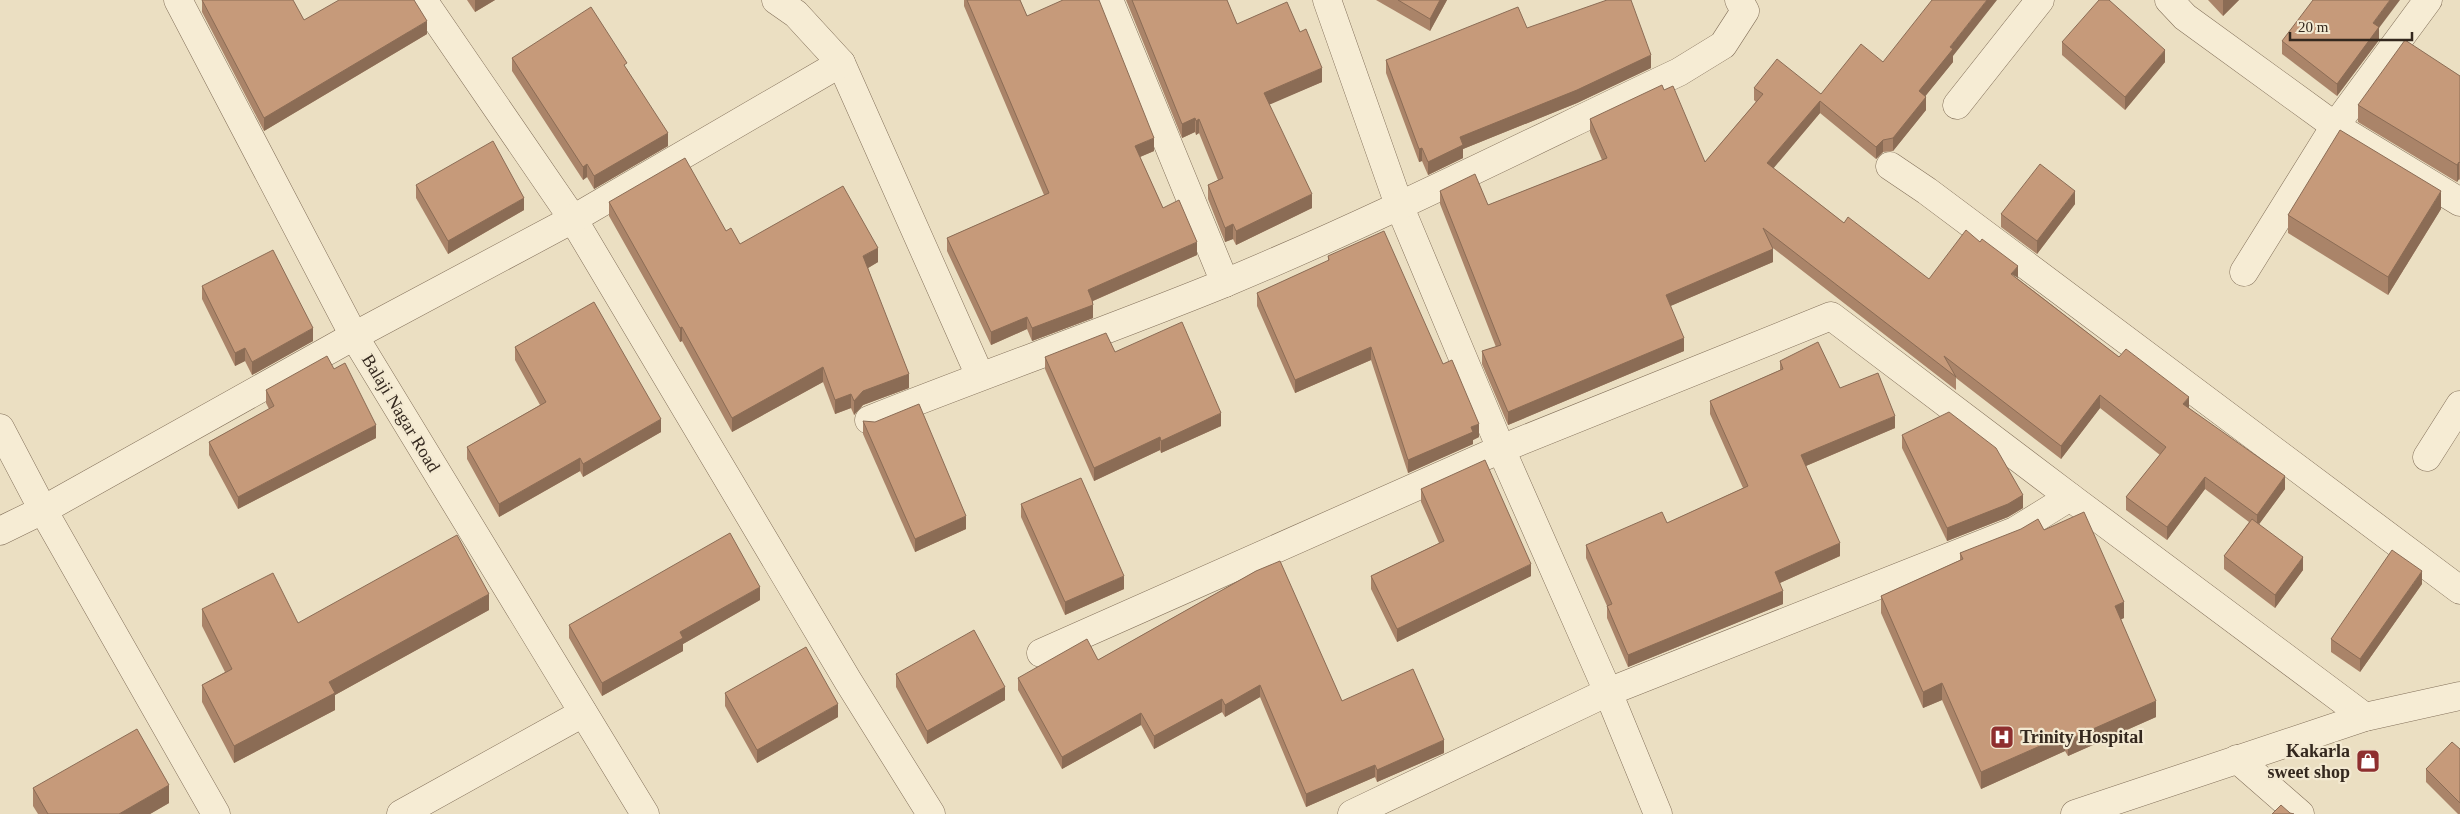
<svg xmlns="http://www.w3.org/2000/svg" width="2460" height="814" font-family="'Times New Roman',serif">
	<rect width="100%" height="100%" fill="#ebdfc2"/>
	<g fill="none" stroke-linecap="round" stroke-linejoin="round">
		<g stroke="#83705a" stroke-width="29">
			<g id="minor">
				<polyline points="178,0 354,336 645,814"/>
				<polyline points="776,0 796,14 841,63 980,376"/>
				<polyline points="1109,0 1225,283"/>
				<polyline points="1327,0 1399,205 1501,449 1608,692 1658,814"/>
				<polyline points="2169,0 2185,17 2335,126 2460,202"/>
				<polyline points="427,6 573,219 848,681 931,814"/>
				<polyline points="1957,105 2040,0"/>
				<polyline points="1890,166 1927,191 2460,590"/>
				<polyline points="2244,272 2335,126 2428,0"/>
				<path d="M869 420C987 373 1107 331 1225 283 1379 219 1529 143 1679 72L1723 45 1745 11 1739 0"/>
				<polyline points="0,428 43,510 216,814"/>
				<polyline points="2427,457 2460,405"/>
				<polyline points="2070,497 2365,717"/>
				<polyline points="0,531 43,510 354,336 573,219 841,63"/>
				<polyline points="1041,653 1501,449 1831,316 2070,497 2015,531 1608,692 1352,814"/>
				<polyline points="2237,759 2300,814"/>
				<polyline points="401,814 583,713"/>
			</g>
		</g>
		<g stroke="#83705a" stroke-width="29">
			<polyline id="tertiary" points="2075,814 2365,717 2460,696"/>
		</g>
		<use href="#minor" stroke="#f6ecd4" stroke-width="28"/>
		<use href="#tertiary" stroke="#f6ecd4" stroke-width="28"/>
	</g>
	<g fill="#aa8469">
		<polygon points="202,0 304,20 427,34 264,131 202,12"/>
		<polygon points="467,0 495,0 475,12"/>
		<polygon points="964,0 1020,0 1027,16 1154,151 1140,157 1163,208 1197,255 1093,301 1093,318 1032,341 1027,329 991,345 947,251 947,238 1044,195 964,6"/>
		<polygon points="1126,0 1227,0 1237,24 1322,82 1269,104 1312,208 1236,245 1233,239 1225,242 1208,199 1208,185 1218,180 1199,133 1196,135 1195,132 1182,138"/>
		<polygon points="1376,0 1447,0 1430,31"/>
		<polygon points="2208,0 2239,0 2223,16"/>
		<polygon points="1527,28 1651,68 1577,103 1463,149 1463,158 1428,175 1422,161 1419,162 1386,73 1386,60"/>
		<polygon points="2379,28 2379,40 2337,96 2282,54 2282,41"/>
		<polygon points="2062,42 2165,62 2125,110 2062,55"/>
		<polygon points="1953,56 1953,62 1925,96 1926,110 1893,151 1883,152 1876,159 1820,113 1773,168 1844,223 1929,279 2017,278 2119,357 2189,408 2285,489 2259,524 2303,570 2275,608 2224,569 2224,556 2249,522 2205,489 2167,540 2126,510 2126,497 2160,455 2100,408 2061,459 1956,378 1956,390 1773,248 1773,262 1670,306 1684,351 1508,425 1482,364 1482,351 1496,347 1440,204 1440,191 1488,205 1602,160 1590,132 1590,119 1664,90 1705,162 1756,102 1754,100 1754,88 1821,94 1883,62"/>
		<polygon points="512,58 627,69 668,146 594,189 587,177 583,180 512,71"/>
		<polygon points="2460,76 2460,180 2459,179 2457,182 2358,122 2358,105"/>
		<polygon points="416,185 524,210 448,254 416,198"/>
		<polygon points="609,202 726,231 740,244 878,262 868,268 909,388 863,405 854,415 851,408 835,414 823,382 732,432 682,341 680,342 609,216"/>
		<polygon points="2075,204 2037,254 2001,227 2001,214"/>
		<polygon points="2441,209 2388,295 2288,233 2288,215"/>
		<polygon points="1328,256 1443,364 1479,437 1473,440 1473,444 1408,473 1371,360 1295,393 1257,306 1257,293 1328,261"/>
		<polygon points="202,286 313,341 252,375 245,361 235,366 202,299"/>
		<polygon points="515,347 661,432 583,477 580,471 499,517 467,459 467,447 540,405 515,360"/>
		<polygon points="1115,352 1221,426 1161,453 1160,450 1094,481 1045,369 1045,357"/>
		<polygon points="1780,361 1840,388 1895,428 1806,466 1840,556 1780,583 1783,604 1628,667 1607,618 1607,606 1586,558 1586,545 1667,523 1743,488 1710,414 1710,401 1780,370"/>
		<polygon points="334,369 376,438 238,509 209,455 209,442 269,409 266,403 266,390"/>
		<polygon points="863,421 966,529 915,552 863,434"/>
		<polygon points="1902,435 2023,508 2008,517 1947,541 1902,448"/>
		<polygon points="1421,489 1531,576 1397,642 1371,589 1371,576 1439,543 1421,502"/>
		<polygon points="1021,504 1124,589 1065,615 1021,517"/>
		<polygon points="2044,530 2124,618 2121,619 2156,717 2068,756 2065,751 1981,789 1942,700 1923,708 1881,613 1881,596 1960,560 1960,553"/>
		<polygon points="1256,571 1342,701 1444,753 1377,782 1375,777 1306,807 1260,697 1225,717 1222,712 1154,749 1141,725 1062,769 1018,690 1018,678 1098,660"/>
		<polygon points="2422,584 2360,672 2331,652 2331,639"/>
		<polygon points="760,600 683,644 683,651 602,696 569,638 569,625"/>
		<polygon points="202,609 298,623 489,610 335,695 335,710 234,763 202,702 202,685 225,672 202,626"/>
		<polygon points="896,674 1005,700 927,744 896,687"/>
		<polygon points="725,693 838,717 757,763 725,706"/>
		<polygon points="2460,749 2460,814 2458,814 2426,782 2426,769"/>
		<polygon points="33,788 169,803 150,814 38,814 33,806"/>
	</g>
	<g fill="#8b6c55">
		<polygon points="475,0 495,0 475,12"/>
		<polygon points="1440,0 1447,0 1430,31 1430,19"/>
		<polygon points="1987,0 1997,0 1953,56 1953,62 1919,104 1919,91 1950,47"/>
		<polygon points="2223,0 2239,0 2223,16"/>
		<polygon points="2390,0 2400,0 2379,28 2379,40 2337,96 2337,84 2373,23"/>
		<polygon points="427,21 427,34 264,131 264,118"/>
		<polygon points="2165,50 2165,62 2125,110 2125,97"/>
		<polygon points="1651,55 1651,68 1577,103 1463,149 1463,158 1428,175 1428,162 1460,137"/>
		<polygon points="1322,68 1322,82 1264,107 1264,93"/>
		<polygon points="1926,97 1926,110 1893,151 1893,138"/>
		<polygon points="1820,101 1820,113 1767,176 1767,163"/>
		<polygon points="1195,118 1195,132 1182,138 1182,124"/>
		<polygon points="1199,119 1199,133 1196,135 1196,121"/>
		<polygon points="668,133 668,146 594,189 594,176"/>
		<polygon points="1154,138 1154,151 1135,159 1135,146"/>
		<polygon points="1883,140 1883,152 1876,159 1876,147"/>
		<polygon points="1422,148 1422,161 1419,162 1419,149"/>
		<polygon points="2459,162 2459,179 2457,182 2457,165"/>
		<polygon points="587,164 587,177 583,180 583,167"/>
		<polygon points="2075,191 2075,204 2037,254 2037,241"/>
		<polygon points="2441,191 2441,209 2388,295 2388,277"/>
		<polygon points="1312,194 1312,208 1236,245 1236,231"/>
		<polygon points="524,198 524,210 448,254 448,241"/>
		<polygon points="1233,224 1233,239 1225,242 1225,228"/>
		<polygon points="1197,242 1197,255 1088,303 1088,290"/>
		<polygon points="878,248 878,262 863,271 863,256"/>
		<polygon points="1773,249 1773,262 1666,308 1666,295"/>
		<polygon points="2018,266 2018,278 2011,274"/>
		<polygon points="1093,305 1093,318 1032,341 1032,328"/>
		<polygon points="1027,317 1027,329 991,345 991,332"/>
		<polygon points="682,327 682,341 680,342 680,328"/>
		<polygon points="313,328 313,341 252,375 252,362"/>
		<polygon points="1684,338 1684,351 1508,425 1508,412"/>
		<polygon points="1371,347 1371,360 1295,393 1295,380"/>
		<polygon points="245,348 245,361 235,366 235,353"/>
		<polygon points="823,367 823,382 732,432 732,418"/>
		<polygon points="909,374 909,388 863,405 854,415 854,401 863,391"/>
		<polygon points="851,394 851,408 835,414 835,400"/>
		<polygon points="2100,395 2100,408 2061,459 2061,446"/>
		<polygon points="2189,397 2189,410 2183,404"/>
		<polygon points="1221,413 1221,426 1161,453 1161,441"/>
		<polygon points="1895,416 1895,428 1801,468 1801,455"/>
		<polygon points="661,419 661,432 583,477 583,464"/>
		<polygon points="1479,424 1479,437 1473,440 1473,444 1408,473 1408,460 1471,427"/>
		<polygon points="376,425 376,438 238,509 238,497"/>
		<polygon points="1160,437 1160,450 1094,481 1094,468"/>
		<polygon points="580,458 580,471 499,517 499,504"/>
		<polygon points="2285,476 2285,489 2257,527 2257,515"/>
		<polygon points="2205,477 2205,489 2167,540 2167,527"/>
		<polygon points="2023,495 2023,508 2008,517 1947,541 1947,528"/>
		<polygon points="966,516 966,529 915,552 915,539"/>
		<polygon points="1840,543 1840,556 1775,585 1775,572"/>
		<polygon points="2303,557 2303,570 2275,608 2275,595"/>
		<polygon points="1531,564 1531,576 1397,642 1397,629"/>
		<polygon points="2422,571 2422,584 2360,672 2360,659"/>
		<polygon points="1124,576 1124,589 1065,615 1065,602"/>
		<polygon points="760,587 760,600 683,644 683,651 602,696 602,683 680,632"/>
		<polygon points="1783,591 1783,604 1628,667 1628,655"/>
		<polygon points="489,594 489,610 335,695 335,710 234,763 234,746 329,682"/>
		<polygon points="2124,602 2124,618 2115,622 2115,606"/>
		<polygon points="1942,683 1942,700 1923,708 1923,692"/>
		<polygon points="1260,685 1260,697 1225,717 1225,705"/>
		<polygon points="1005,687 1005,700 927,744 927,731"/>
		<polygon points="1222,699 1222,712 1154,749 1154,736"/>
		<polygon points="2156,701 2156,717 2068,756 2068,740"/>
		<polygon points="838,704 838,717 757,763 757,750"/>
		<polygon points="1141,713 1141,725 1062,769 1062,757"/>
		<polygon points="2065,735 2065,751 1981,789 1981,772"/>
		<polygon points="1444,740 1444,753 1377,782 1377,770"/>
		<polygon points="1375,765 1375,777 1306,807 1306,794"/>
		<polygon points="169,785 169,803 150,814 119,814"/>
	</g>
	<g fill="#c69a7a" stroke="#8b6c55">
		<polygon points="202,0 293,0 304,20 339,0 414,0 427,21 264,118"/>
		<polygon points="967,0 1020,0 1027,16 1063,0 1099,0 1154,138 1135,146 1163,208 1179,200 1197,242 1088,290 1092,300 1093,305 1032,328 1027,317 991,332 947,238 1049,193"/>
		<polygon points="1132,0 1227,0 1237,24 1287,2 1300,32 1306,29 1322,68 1264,93 1312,194 1236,231 1233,224 1225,228 1208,185 1223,178 1199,119 1196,121 1195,118 1182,124"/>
		<polygon points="1398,0 1440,0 1430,19"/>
		<polygon points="1607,0 1631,0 1651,55 1577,90 1460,137 1463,145 1428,162 1422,148 1419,149 1386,60 1518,7 1527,28"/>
		<polygon points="1932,0 1987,0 1950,47 1953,49 1919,91 1926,97 1893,138 1883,140 1876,147 1820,101 1767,163 1844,223 1848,217 1929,279 1966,230 1980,242 1982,239 2018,266 2011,274 2119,357 2126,349 2189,397 2183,404 2285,476 2257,515 2205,477 2167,527 2126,497 2166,447 2100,395 2061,446 1944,356 1956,377 1763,228 1773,249 1666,295 1684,338 1508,412 1482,351 1501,345 1440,191 1475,174 1488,205 1607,158 1590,119 1662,85 1664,90 1673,86 1705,162 1763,94 1754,88 1777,59 1821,94 1861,44 1883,62"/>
		<polygon points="2099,0 2109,0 2165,50 2125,97 2062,42"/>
		<polygon points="2313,0 2390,0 2373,23 2379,27 2337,84 2282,41"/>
		<polygon points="591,7 627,63 624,65 668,133 594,176 587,164 583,167 512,58"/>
		<polygon points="2405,40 2460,76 2460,163 2459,162 2457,165 2358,105"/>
		<polygon points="2340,130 2441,191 2388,277 2288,215"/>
		<polygon points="493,141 524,198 448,241 416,185"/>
		<polygon points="685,158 726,231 731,228 740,244 843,186 878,248 863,256 909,374 863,391 854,401 851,394 835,400 823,367 732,418 682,327 680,328 609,202"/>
		<polygon points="2040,164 2075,191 2037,241 2001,214"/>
		<polygon points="1384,231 1443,364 1452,360 1479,424 1471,427 1473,432 1408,460 1371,347 1295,380 1257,293 1329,260 1328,256"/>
		<polygon points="273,250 313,328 252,362 245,348 235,353 202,286"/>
		<polygon points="594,302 661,419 583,464 580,458 499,504 467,447 546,402 515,347"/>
		<polygon points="1182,322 1221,413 1161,441 1160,437 1094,468 1045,357 1106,333 1115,352"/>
		<polygon points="1818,342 1840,388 1878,373 1895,416 1801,455 1840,543 1775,572 1783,591 1628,655 1607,606 1612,604 1586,545 1662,512 1667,523 1748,486 1710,401 1783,369 1780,361"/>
		<polygon points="327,356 334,369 345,363 376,425 238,497 209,442 274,406 266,390"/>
		<polygon points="919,404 966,516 915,539 863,421 875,422"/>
		<polygon points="1949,412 1996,448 2023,495 2008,504 1947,528 1902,435"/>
		<polygon points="1485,460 1531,564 1397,629 1371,576 1444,541 1421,489"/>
		<polygon points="1081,478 1124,576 1065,602 1021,504"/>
		<polygon points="2084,512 2124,602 2115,606 2156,701 2068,740 2065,735 1981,772 1942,683 1923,692 1881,596 1963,559 1960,553 2021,529 2038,519 2044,530"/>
		<polygon points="2252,519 2303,557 2275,595 2224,556"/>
		<polygon points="730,533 760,587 680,632 683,638 602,683 569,625"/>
		<polygon points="457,535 489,594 329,682 335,693 234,746 202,685 232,669 202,609 273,573 298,623"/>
		<polygon points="2392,550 2422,571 2360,659 2331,639"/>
		<polygon points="1280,561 1342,701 1413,669 1444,740 1377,770 1375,765 1306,794 1260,685 1225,705 1222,699 1154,736 1141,713 1062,757 1018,678 1087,639 1098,660 1256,571"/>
		<polygon points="974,630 1005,687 927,731 896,674"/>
		<polygon points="806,647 838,704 757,750 725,693"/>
		<polygon points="137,729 169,785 119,814 48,814 33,788"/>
		<polygon points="2452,742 2460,749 2460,803 2426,769"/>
		<polygon points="2281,805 2290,813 2294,814 2272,814"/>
	</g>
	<defs>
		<g id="hospital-square" transform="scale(1.25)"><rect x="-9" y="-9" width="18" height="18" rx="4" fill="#8e2f2f" stroke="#f3e9d1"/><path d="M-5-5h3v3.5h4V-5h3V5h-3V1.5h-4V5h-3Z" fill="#fff"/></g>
		<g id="shop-square" transform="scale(1.25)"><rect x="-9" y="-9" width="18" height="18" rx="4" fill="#8e2f2f" stroke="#f3e9d1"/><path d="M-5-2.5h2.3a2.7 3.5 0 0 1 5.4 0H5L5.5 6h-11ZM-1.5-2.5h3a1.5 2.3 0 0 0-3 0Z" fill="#fff"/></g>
	</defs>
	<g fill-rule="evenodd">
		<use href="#hospital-square" x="2002" y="737"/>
		<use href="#shop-square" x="2368" y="761"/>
	</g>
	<g text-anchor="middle" stroke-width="4.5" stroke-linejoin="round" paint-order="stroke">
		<g font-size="18" fill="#34281e" stroke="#f3e9d1">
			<text transform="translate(401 413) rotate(59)" y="6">Balaji Nagar Road</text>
		</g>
		<g font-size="18" font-weight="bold" fill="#34281e" stroke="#f3e9d1" text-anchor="start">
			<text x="2020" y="743">Trinity Hospital</text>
			<text x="2350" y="757" text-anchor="end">Kakarla<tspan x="2350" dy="21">sweet shop</tspan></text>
		</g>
	</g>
	<path d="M2290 32v8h122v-8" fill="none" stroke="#34281e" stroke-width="2.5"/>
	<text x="2298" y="32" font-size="15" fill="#34281e" stroke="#f3e9d1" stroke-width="4" paint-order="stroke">20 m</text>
</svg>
